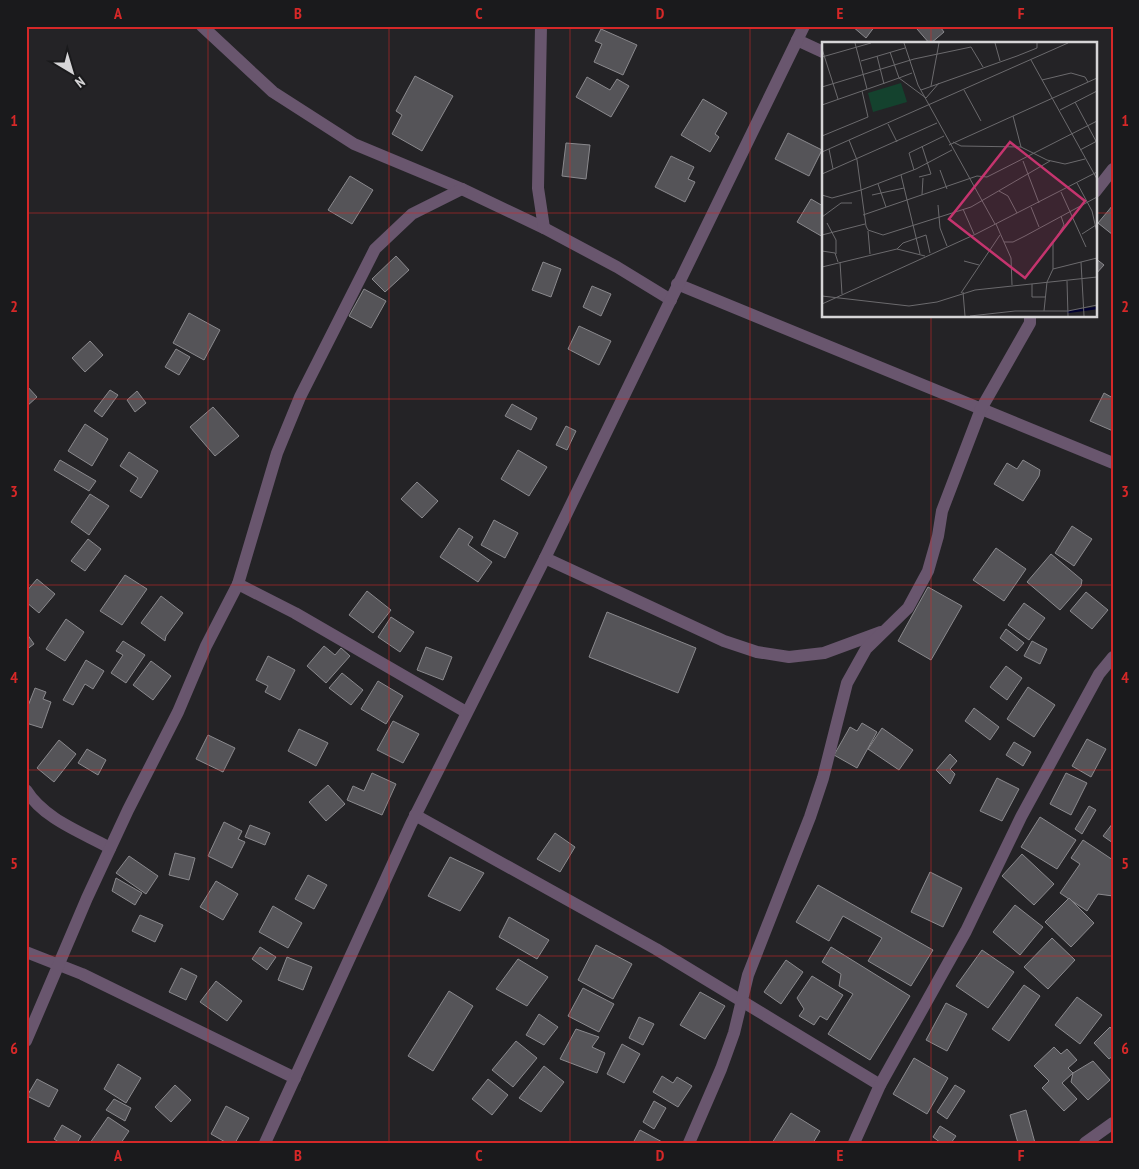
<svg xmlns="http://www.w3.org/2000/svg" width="1139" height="1169" font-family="'PT Sans Narrow',sans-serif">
	<rect width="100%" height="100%" fill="#242326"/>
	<g fill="#555458" stroke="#8a898d">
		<polygon points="852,26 875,26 866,38"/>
		<polygon points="920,26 943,26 941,28 944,32 930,44 917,29"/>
		<polygon points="601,29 637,45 623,75 594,62 602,44 595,41"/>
		<polygon points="415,76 453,96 422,151 392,134 402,115 396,111"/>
		<polygon points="587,77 610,90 617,79 629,86 611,117 576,97"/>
		<polygon points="703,99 727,113 715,134 719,137 710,152 681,135"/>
		<polygon points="788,133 822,150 809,176 775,159"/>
		<polygon points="566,143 590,145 586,179 562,176"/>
		<polygon points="671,156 694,167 688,179 695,182 685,202 655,187"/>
		<polygon points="350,176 373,190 352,224 328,210"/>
		<polygon points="811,199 823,206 823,237 797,222"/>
		<polygon points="1113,205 1113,235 1098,223"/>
		<polygon points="396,256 409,270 385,292 372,279"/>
		<polygon points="1095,258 1104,265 1095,275"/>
		<polygon points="543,262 561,269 551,297 532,290"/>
		<polygon points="592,286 611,294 601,316 583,307"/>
		<polygon points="364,289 386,301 371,328 349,316"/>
		<polygon points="189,313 220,330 204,360 173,343"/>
		<polygon points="579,326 611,341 599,365 568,349"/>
		<polygon points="90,341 103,355 85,372 72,358"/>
		<polygon points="176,349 190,357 179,375 165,367"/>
		<polygon points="26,385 37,397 26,407"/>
		<polygon points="110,390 118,395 102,417 94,411"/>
		<polygon points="137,391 146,403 135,412 127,400"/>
		<polygon points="1104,393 1113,398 1113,431 1090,421"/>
		<polygon points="512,404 537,418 531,430 505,416"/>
		<polygon points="213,407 239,436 215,456 190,427"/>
		<polygon points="85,424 108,439 92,466 68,451"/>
		<polygon points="566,426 576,431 567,450 556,445"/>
		<polygon points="518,450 547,467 529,496 501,479"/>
		<polygon points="129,452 158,471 141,498 130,491 138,478 120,466"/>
		<polygon points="60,460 96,481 89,491 54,470"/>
		<polygon points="1023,460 1040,470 1039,476 1023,501 994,484 1007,463 1017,469"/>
		<polygon points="417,482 438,501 422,518 401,499"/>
		<polygon points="90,494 109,506 89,535 71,522"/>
		<polygon points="494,520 518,533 505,558 481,545"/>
		<polygon points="1072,526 1092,539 1074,566 1055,553"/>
		<polygon points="459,528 473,537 468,545 492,562 478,582 440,557"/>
		<polygon points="88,539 101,549 85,571 71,561"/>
		<polygon points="996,548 1026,569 1004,601 973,580"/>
		<polygon points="1051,554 1082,580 1081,586 1060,610 1027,582"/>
		<polygon points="125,575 147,589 122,625 100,611"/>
		<polygon points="37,579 55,594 39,613 26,602 26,592"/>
		<polygon points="928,587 962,606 931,660 898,641"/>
		<polygon points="367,591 391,610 373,633 349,615"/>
		<polygon points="1086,592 1108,610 1092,629 1070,611"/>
		<polygon points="161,596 183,613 166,636 165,641 141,623"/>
		<polygon points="1024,603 1045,618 1029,640 1008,625"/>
		<polygon points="607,612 696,648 678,693 589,657"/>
		<polygon points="391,617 414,632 400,652 378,637"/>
		<polygon points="66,619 84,632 65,661 46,649"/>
		<polygon points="1006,629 1024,643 1017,651 1000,638"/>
		<polygon points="27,634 34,644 26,650 26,635"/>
		<polygon points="123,641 145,655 126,683 111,673 123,655 116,651"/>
		<polygon points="1032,641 1047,649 1040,664 1024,656"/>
		<polygon points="324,646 335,655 341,648 350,656 326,683 307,666"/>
		<polygon points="426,647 452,657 443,680 417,670"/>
		<polygon points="268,656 295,670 280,700 265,692 268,686 256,680"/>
		<polygon points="86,660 104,671 93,689 85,684 73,705 63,700"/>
		<polygon points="151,661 171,676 153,700 133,685"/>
		<polygon points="1006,666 1022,678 1007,700 990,687"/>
		<polygon points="342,673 363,690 351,705 329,688"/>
		<polygon points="378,681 403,696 386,724 361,709"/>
		<polygon points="1028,687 1055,705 1034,737 1007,719"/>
		<polygon points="35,688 46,692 43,699 51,702 42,728 26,723 26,711"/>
		<polygon points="974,708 999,727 990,740 965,721"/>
		<polygon points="393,721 419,734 403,763 377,750"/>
		<polygon points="862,723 877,732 857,768 834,755 850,727 857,731"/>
		<polygon points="882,728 913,750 899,770 868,749"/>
		<polygon points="299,729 328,743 316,766 288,751"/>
		<polygon points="208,735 235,748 223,772 196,759"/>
		<polygon points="1087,739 1106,749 1091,777 1072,766"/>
		<polygon points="59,740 76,754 54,782 37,768"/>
		<polygon points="1014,742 1031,752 1023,766 1006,755"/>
		<polygon points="87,749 106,760 98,775 78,763"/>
		<polygon points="950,754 957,761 950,769 955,774 950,784 936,770"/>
		<polygon points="372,773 396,784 382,815 347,800 353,786 364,791"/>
		<polygon points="1066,773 1087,783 1071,815 1050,804"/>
		<polygon points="997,778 1019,789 1002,821 980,811"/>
		<polygon points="328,785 345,804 326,821 309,802"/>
		<polygon points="1089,806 1096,810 1082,834 1075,829"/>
		<polygon points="1040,817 1076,840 1057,869 1021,847"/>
		<polygon points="224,822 242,831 238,839 245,842 232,868 208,856"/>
		<polygon points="1113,823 1113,843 1103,836"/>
		<polygon points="250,825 270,833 265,845 245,837"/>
		<polygon points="555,833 575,847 560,872 537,859"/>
		<polygon points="1083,840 1113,860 1113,896 1098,894 1087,911 1060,893 1080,864 1071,858"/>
		<polygon points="175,853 195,858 189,880 169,875"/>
		<polygon points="1022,854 1054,884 1034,905 1002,876"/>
		<polygon points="129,856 158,876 146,894 116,873"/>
		<polygon points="450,857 484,873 460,911 428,896"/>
		<polygon points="930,872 962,888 943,927 911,912"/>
		<polygon points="308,875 327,885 314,909 295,899"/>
		<polygon points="116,878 142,893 135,905 112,891"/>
		<polygon points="216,881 238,894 223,920 200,907"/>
		<polygon points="818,885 933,950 911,986 868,961 882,938 843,916 829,941 796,922"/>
		<polygon points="1069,898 1094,923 1071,947 1045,922"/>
		<polygon points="1015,905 1043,927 1020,955 993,932"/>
		<polygon points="273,906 302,923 288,948 259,932"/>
		<polygon points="140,915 163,925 155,942 132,931"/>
		<polygon points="509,917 549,940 537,959 499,937"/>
		<polygon points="1052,938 1075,960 1048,989 1024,967"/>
		<polygon points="596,945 632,964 613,999 578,980"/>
		<polygon points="260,947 276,957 267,970 252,959"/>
		<polygon points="831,947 910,996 870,1060 828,1034 853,994 839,986 841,974 822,962"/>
		<polygon points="982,950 1014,972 988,1008 956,986"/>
		<polygon points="287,957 312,967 303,990 278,980"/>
		<polygon points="518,959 548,977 527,1006 496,989"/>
		<polygon points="786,960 803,972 781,1004 764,992"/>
		<polygon points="181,968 197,976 186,1000 169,992"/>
		<polygon points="812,976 843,995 827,1020 820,1016 814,1025 799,1016 804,1009 797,998"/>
		<polygon points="216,981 242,1001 227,1021 200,1002"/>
		<polygon points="1024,985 1040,996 1009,1041 992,1029"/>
		<polygon points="583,988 614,1004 599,1032 568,1016"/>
		<polygon points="449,991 473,1006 433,1071 408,1056"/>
		<polygon points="700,992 725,1006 705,1039 680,1025"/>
		<polygon points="1077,997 1102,1015 1080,1044 1055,1025"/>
		<polygon points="946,1003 967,1014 947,1051 926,1040"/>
		<polygon points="539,1014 558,1027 544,1045 526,1035"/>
		<polygon points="639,1017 654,1024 643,1045 629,1038"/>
		<polygon points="1110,1027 1113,1031 1113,1056 1109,1059 1094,1043"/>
		<polygon points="576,1029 599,1037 592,1047 605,1053 597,1073 560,1059"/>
		<polygon points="516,1041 537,1058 513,1087 492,1070"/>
		<polygon points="622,1044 640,1054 624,1083 607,1074"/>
		<polygon points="1054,1047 1061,1054 1067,1049 1077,1060 1068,1068 1073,1073 1062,1083 1077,1099 1064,1111 1042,1088 1049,1081 1034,1066"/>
		<polygon points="914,1058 948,1078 927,1114 893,1094"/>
		<polygon points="1093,1061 1110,1080 1088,1100 1071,1082 1073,1073"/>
		<polygon points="118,1064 141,1078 126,1103 104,1089"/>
		<polygon points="544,1066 564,1082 541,1112 519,1098"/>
		<polygon points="662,1076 673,1083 677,1077 692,1086 678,1107 653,1092"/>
		<polygon points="37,1079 58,1090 49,1107 27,1096"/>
		<polygon points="488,1079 508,1095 492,1115 472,1099"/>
		<polygon points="175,1085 191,1100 171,1122 155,1107"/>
		<polygon points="955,1085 965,1091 947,1119 937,1112"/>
		<polygon points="114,1099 131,1108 125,1121 106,1110"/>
		<polygon points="654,1101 666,1108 654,1129 643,1122"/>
		<polygon points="226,1106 249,1118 235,1143 227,1143 211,1134"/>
		<polygon points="1026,1110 1035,1143 1018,1143 1010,1115"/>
		<polygon points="791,1113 820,1131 813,1143 772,1143"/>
		<polygon points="108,1117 129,1131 121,1143 90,1143"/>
		<polygon points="62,1125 81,1136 77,1143 60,1143 54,1139"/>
		<polygon points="940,1126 956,1136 951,1143 941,1143 933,1137"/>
		<polygon points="640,1130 664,1143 633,1143"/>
	</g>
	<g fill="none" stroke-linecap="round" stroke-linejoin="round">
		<g stroke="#69566e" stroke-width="12">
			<polyline points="202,26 273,92 354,144 462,189 544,228 617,267 671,300"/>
			<polyline points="541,26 538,188 544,228"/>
			<polyline points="797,40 823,52"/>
			<polyline points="1095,192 1113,169"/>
			<polyline points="677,284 1113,463"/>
			<polyline points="545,558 724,641 757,652 789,657 824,653 881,632"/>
			<polyline points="238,584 295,613 466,712"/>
			<path d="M26 790C44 819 81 832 110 848"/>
			<polyline points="415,815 656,949 880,1085"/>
			<polyline points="26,952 82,974 295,1078"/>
			<polyline points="26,1041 87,898 128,810 178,712 206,646 238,584 277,453 300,397 375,249 412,214 462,189"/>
			<polyline points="265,1143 411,824 545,558 804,26"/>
			<polyline points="689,1143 721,1069 734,1033 748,975 810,817 823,778 847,683 866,649 908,608 928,571 938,536 942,511 981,409 1030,323 1030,316"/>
			<polyline points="854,1143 880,1085 966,931 1021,817 1099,674 1113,657"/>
			<polyline points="1085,1143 1113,1123"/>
		</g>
	</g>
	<path fill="none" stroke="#d62828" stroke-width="1" stroke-opacity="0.55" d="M208 26V1143M389 26V1143M570 26V1143M750 26V1143M931 26V44M26 213H823M1095 213H1113M931 316V1143M26 399H1113M26 585H1113M26 770H1113M26 956H1113"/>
	<g transform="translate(822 42)">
		<rect width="275" height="275" fill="#242326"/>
		<path d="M79 41 85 60 51 70 46 51Z" fill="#14422e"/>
		<path fill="none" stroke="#000031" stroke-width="2.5" d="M245 270 275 266"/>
		<path fill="none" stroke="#6b6a6d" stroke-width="1" d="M33 1 45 47M82 1 96 43 173 182M173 1 178 19M0 7 16 57M68 10 77 36 90 31M55 14 62 42M0 15 49 1M209 18 275 137M39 19 83 6M220 38 249 31 263 35 266 40M109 44 117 1M0 45 92 17 149 5 161 25M99 48 195 14 215 6V1M142 48 159 79M253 60 275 101M0 63 77 36 104 56 117 41M238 68 275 49M191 74 199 105M66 82 75 100M0 94 46 75 40 49M27 98 35 118 44 184 46 188 61 193 149 165 228 119M131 100 139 104 199 105 225 118 243 122 263 117M127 103 275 36M7 107 11 127M258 108 275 99M0 110 246 1M201 119 217 161M92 128 87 111 122 94M118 128 125 147M0 132 115 81M79 133 98 212M97 135 109 132 100 104M255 141 270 169 275 191M56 142 64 165M177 149 186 154 195 171M239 150 264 205M0 153 10 156 39 148 94 127 130 108M50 153 82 146M100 153 101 136M116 163 118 186 125 204M209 165 217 185M141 167 152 192M41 173 155 134 165 135 275 79M0 175 19 161H30M5 181 14 198V212M174 182 189 216 190 243M46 189 48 212M260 192 274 183M0 193 43 182M182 200H191L203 194 275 155M75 207 81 201 104 193 108 211M0 209 13 211 16 220M142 219 157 223M18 220 20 252M259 220 262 274M0 225 75 207 103 214M231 227 275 216M245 239 246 274M210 242V255H223M141 250 143 274M139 251 178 193M0 254 87 264 115 260 153 248 275 235M0 262 154 192 275 130M222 269 225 240 231 227V201L242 183 239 174M148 274 193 269H246L275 263"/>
		<path fill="#c5346e" fill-opacity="0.15" stroke="#c5346e" stroke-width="2.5" d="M188 100 263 159 203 236 127 177Z"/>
		<rect width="275" height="275" fill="none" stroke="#d6d5d7" stroke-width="2.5"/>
	</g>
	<rect width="1139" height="1169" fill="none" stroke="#1a1a1c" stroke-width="55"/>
	<g transform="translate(72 72) rotate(142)" stroke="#1a1a1c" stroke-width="4" paint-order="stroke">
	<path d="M0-4L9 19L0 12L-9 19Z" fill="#d6d5d7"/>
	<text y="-8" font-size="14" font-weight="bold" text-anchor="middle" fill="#d6d5d7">N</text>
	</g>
	<rect x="28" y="28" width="1084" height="1114" fill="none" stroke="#d62828" stroke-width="2"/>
	<g font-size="16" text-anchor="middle" font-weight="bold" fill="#d62828">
		<text x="118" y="19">A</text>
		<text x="298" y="19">B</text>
		<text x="479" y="19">C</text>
		<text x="660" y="19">D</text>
		<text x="840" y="19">E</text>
		<text x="1021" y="19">F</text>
		<text x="14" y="126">1</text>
		<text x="1125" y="126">1</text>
		<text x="14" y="312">2</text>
		<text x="1125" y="312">2</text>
		<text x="14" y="497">3</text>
		<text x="1125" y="497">3</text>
		<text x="14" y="683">4</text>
		<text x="1125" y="683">4</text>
		<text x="14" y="869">5</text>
		<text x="1125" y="869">5</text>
		<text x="14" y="1054">6</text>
		<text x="1125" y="1054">6</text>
		<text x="118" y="1161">A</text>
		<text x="298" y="1161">B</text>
		<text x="479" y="1161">C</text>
		<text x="660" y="1161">D</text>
		<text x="840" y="1161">E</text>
		<text x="1021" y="1161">F</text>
	</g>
</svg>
